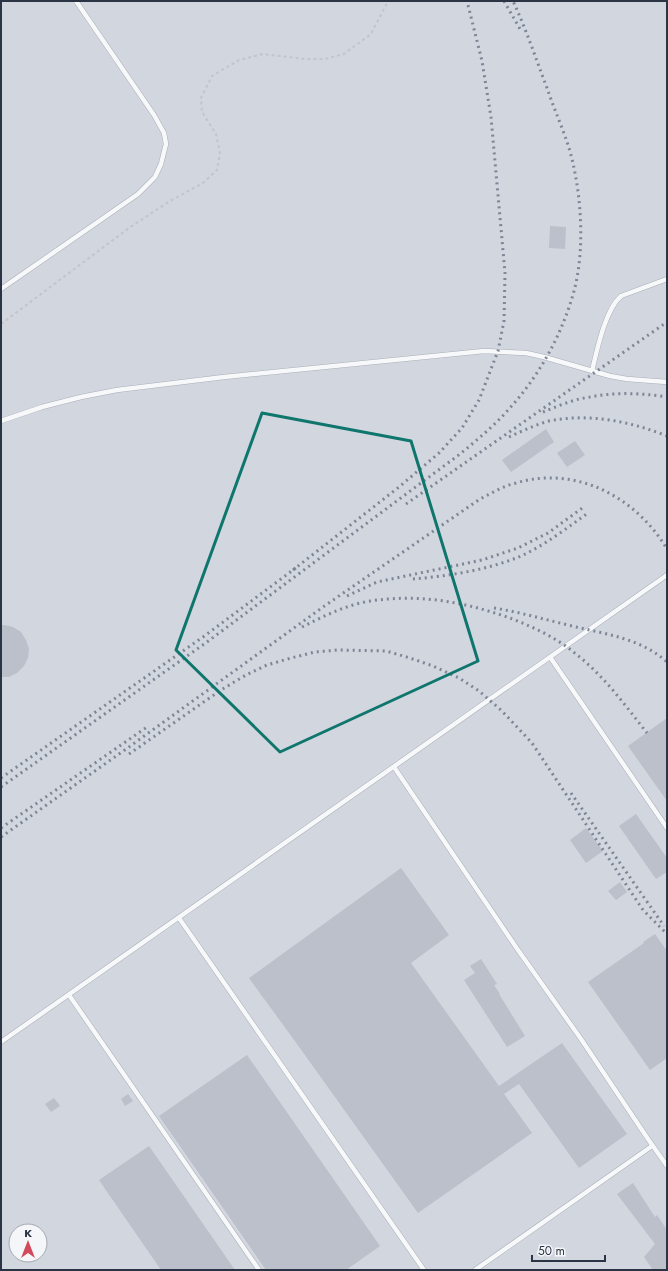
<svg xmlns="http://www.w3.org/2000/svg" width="668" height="1271" font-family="Jost,sans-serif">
	<rect width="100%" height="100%" fill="#e4e7ec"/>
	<path fill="#d2d6de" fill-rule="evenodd" d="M1 1H667V1270H1ZM16 1231H40V1255H16Z"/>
	<g fill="#bbc0ca">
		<polygon points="550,226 566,227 565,249 549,248"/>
		<polygon points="546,429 554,442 511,472 502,460"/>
		<polygon points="575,441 585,455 567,467 557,453"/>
		<polygon points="1,625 5,625 13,627 21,632 26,640 29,649 28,658 24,666 17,673 9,677 1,677"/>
		<polygon points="667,718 667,801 628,746"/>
		<polygon points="636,814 667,858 667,872 656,879 619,826"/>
		<polygon points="586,828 603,851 586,863 570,840"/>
		<polygon points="401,868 449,935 411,963 499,1086 562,1043 627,1134 579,1168 519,1084 504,1094 532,1133 418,1213 297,1044 249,978"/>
		<polygon points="620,882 627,892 616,900 608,891"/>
		<polygon points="655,934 667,951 667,1058 650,1070 588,982 644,943 643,942"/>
		<polygon points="481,959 497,984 494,985 500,994 499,994 525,1036 507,1047 464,980 475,973 470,966"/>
		<polygon points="247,1055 380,1246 346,1270 266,1270 159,1116"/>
		<polygon points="128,1094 133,1101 125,1106 121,1099"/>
		<polygon points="54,1098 60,1106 51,1112 45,1104"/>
		<polygon points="149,1146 235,1270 161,1270 99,1180"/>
		<polygon points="633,1183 655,1217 657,1215 667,1230 667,1270 653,1270 644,1257 655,1244 617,1194"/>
	</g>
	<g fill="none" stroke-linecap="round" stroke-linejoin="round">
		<g stroke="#a9aeb7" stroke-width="5.5">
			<g id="lane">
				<polyline points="1,289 138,194 155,177 161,164 166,144 164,133 154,115 76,1"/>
				<path d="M592 371C597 350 605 310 621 296L667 279"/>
				<polyline points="1,421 42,407 81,397 117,390 224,377 484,351 526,353 544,357 610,376 627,379 667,382"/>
				<polyline points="550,657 667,828"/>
				<polyline points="394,767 518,950 581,1039 648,1139 667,1166"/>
				<polyline points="179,918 424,1270"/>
				<polyline points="69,995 259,1270"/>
				<polyline points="1,1042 667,575"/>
				<polyline points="475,1270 652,1146"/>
			</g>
		</g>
		<polyline stroke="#c2c5cb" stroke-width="2" stroke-dasharray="3 3" stroke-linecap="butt" points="1,324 129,228 170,201 203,183 217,170 220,153 216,134 202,112 201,98 212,76 239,60 263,54 305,59 325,59 344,54 371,34 388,1"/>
		<use href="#lane" stroke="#f7f8fa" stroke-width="4.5"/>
		<g stroke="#7d8696" stroke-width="3" stroke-dasharray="2 4" stroke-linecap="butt">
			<polyline points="504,1 520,29"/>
			<path d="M543 412C558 406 574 399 590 397 615 392 642 393 667 397"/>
			<path d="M509 437C522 431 535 425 549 421 589 413 629 421 667 436"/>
			<polyline points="406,504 667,322"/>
			<polyline points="293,570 399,487 439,453 462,428 479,400 498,351 504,321 505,273 491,117 482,61 467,1"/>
			<path d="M413 579C448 576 488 570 521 556 545 545 567 528 588 513"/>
			<polyline points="347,596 377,582 482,560 518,548 548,533 585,506"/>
			<path d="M494 608C519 612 543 619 568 625 603 634 639 637 667 662"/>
			<path d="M302 627C324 616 346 605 370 601 418 594 461 601 507 617 531 626 556 637 576 654 604 676 625 705 647 733"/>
			<polyline points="129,754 221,690 246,675 267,665 291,658 315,652 338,650 386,651 410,658 433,666 459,678 479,691 502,711 532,743 643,910 667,934"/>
			<polyline points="1,778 203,637 297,567"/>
			<path d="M1 787 207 642 460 454C477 440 494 426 509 409 539 376 562 335 574 291 584 254 582 206 574 168 569 141 556 115 547 88 536 59 526 29 513 1"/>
			<polyline points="571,793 664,926"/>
			<polyline points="1,828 147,727"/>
			<path d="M1 837 129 747 323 607 480 499C492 493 503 486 516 483 576 465 636 497 667 549"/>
		</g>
	</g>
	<path fill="none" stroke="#0f766e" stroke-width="3" stroke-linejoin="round" d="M262 413 411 441 478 661 280 752 176 650Z"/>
	<rect width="668" height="1271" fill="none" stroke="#2b3445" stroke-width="4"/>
	<g transform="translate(28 1243)"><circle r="19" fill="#f4f6f9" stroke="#a4a8b1"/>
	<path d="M0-3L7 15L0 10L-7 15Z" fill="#d1495b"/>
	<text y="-6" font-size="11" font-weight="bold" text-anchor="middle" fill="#2b3445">K</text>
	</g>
	<path d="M532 1255v6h73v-6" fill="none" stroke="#2b3445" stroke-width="2"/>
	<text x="538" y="1255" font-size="12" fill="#2b3445" stroke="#f4f6f9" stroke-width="3" paint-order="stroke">50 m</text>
</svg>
